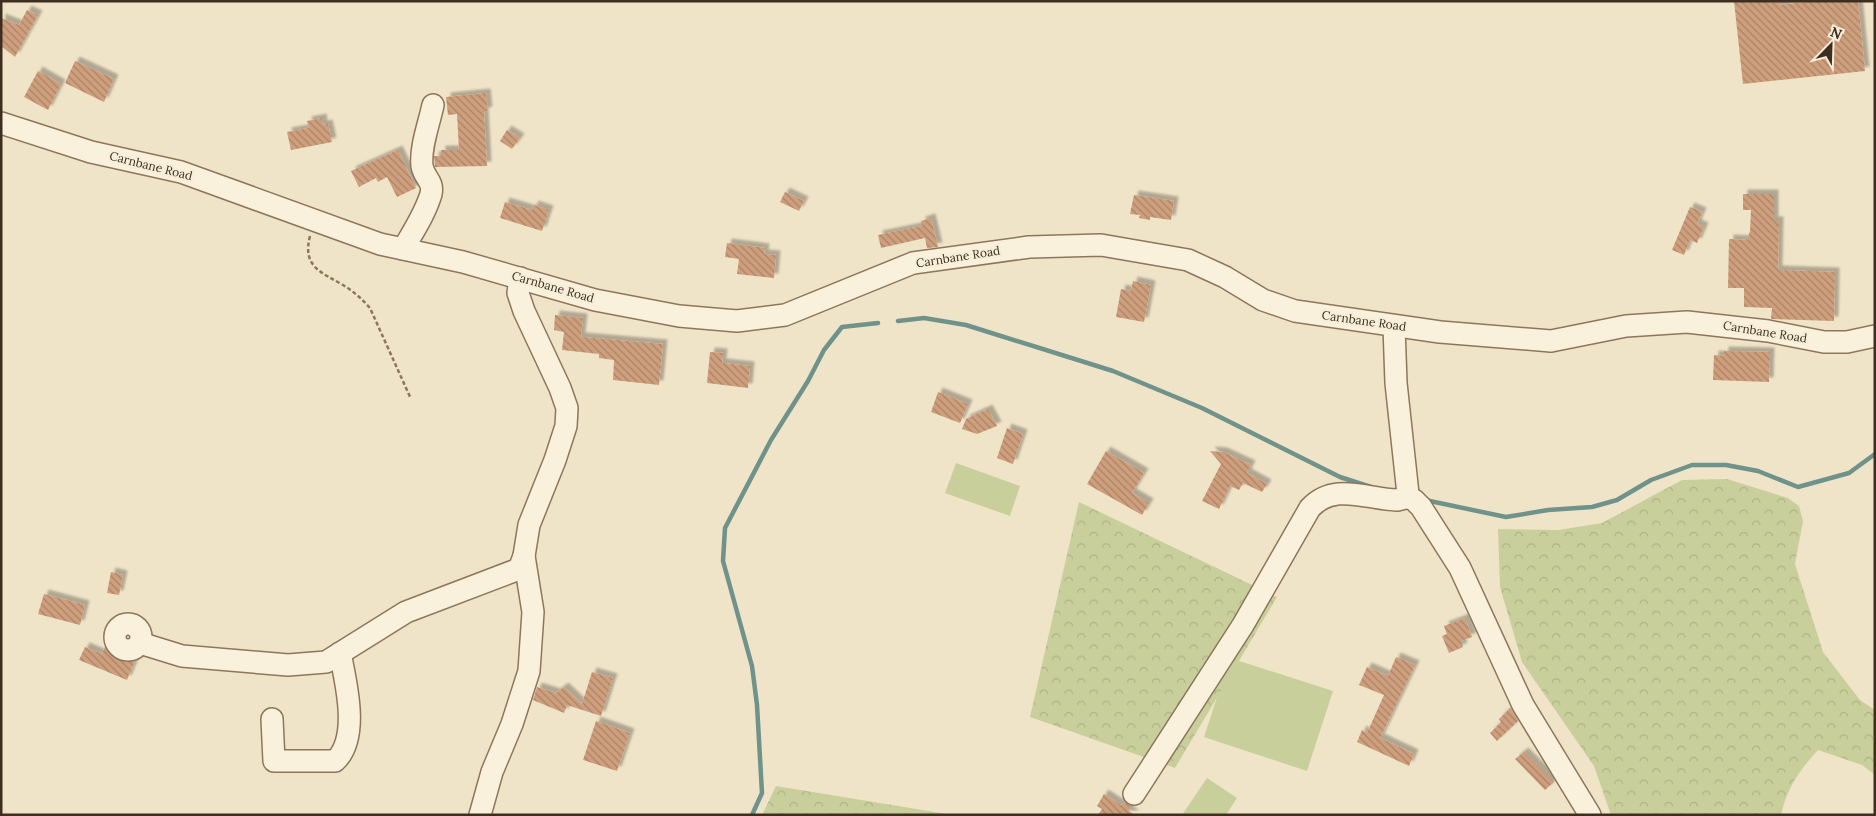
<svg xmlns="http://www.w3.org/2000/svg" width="1876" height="816" font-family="Lora,serif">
	<defs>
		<pattern id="forest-crowns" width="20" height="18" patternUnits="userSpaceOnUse" patternTransform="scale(1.25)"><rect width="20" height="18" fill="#c9cf9b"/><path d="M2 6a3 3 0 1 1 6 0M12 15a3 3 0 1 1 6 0" fill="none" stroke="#aeb285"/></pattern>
		<pattern id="building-back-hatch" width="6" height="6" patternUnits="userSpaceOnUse" patternTransform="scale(1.25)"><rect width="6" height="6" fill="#cf9f7d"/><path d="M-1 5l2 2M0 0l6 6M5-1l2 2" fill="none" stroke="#a98266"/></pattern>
		<filter id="shadow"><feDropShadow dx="4.5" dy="-4.5" stdDeviation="1" flood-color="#0004"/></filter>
	</defs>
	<rect width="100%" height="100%" fill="#f0e4c8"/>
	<g fill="#c9cf9b">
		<polygon points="956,463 1020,486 1010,516 945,493"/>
		<polygon points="1230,658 1333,691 1307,771 1204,737"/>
		<polygon points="1207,778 1237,798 1226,815 1182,815"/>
	</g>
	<g fill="url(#forest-crowns)">
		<path d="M1727 479 1788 498 1799 506 1803 521 1795 564 1823 652 1860 700 1875 710V775L1862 765 1818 750C1799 771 1787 788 1781 815H1611L1594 766 1522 662 1500 587 1498 529 1558 530 1602 523 1682 480Z"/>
		<polygon points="1079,502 1277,597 1175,768 1030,717"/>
		<polygon points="776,786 953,815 762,815"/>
	</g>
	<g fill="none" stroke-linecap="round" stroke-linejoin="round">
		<g stroke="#6f938a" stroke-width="4.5">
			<polyline points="898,321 924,318 966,325 1113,371 1202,408 1340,477 1371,487"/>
			<polyline points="1425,500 1506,517 1548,510 1592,507 1617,500 1651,480 1692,465 1726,465 1758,471 1798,487 1849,473 1875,454"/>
			<polyline points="752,815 762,793 757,705 752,666 723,561 725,528 771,440 808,381 824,350 842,327 878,323"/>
		</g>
	</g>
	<g fill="url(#building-back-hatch)" filter="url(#shadow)">
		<polygon points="1734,1 1779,1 1779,5 1816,1 1858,1 1865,71 1743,84"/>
		<polygon points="27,10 38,15 15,57 1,46 1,18 19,25"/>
		<polygon points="75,61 114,79 104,102 65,83"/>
		<polygon points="38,71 61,84 48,110 24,97"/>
		<polygon points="486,93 488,111 484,112 487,166 435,167 434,156 441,156 441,150 459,150 457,114 448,115 446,97"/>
		<polygon points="322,118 323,125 328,124 332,142 291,150 287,132 309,128 307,121"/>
		<polygon points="507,130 520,138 512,149 500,141"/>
		<polygon points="398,150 416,188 397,197 387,177 378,182 376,178 359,187 351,171"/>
		<polygon points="785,192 804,201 799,211 780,202"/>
		<polygon points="1743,194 1774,194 1774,221 1779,221 1778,270 1835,272 1834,321 1771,319 1772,308 1744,307 1744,288 1728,288 1729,239 1747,240 1750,231 1751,210 1743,210"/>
		<polygon points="1134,195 1174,201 1171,220 1150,217 1150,220 1139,218 1140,215 1130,214"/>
		<polygon points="505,202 532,210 534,205 549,210 542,231 500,218"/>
		<polygon points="1690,207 1702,212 1697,224 1704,227 1697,243 1690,240 1684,255 1672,250"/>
		<polygon points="931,218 938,247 927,248 925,238 881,248 878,235 922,226 921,221"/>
		<polygon points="727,243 765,248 764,254 776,255 774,278 737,274 739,259 725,257"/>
		<polygon points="1133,281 1151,285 1144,322 1116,317 1121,289 1131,291"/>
		<polygon points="555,315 583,318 581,337 663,344 659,385 613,380 614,360 599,358 599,354 562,350 564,332 554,330"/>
		<polygon points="1724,351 1770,352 1769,382 1713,380 1714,355 1724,356"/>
		<polygon points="710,352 723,353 722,363 750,366 748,388 707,383"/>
		<polygon points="938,392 968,404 960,423 931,412"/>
		<polygon points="988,409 997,426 977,434 962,429 966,419"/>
		<polygon points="1007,428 1023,434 1013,464 997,458"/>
		<polygon points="1106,451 1144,473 1132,493 1149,503 1142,515 1087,484"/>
		<polygon points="1210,451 1223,452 1251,465 1247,473 1267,484 1262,492 1243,483 1239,490 1230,486 1219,509 1202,501 1221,464"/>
		<polygon points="111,572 123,575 119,595 107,593"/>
		<polygon points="44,594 85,605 80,625 38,614"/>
		<polygon points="1465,618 1472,637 1461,641 1463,647 1449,653 1442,636 1447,634 1444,626"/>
		<polygon points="85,647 102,654 105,647 135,660 127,680 79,660"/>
		<polygon points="1396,657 1415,665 1380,738 1414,754 1409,766 1357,742 1362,730 1367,733 1384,695 1359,685 1367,667 1388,676"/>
		<polygon points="592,672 613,678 601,716 567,705 564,713 533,700 537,687 556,693 564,687 582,704"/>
		<polygon points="1510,708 1518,721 1497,741 1490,733 1501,722 1499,719"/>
		<polygon points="596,721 630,733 617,771 583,760"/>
		<polygon points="1524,752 1554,782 1545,790 1515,759"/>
		<polygon points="1104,794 1121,805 1126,803 1129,805 1129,811 1135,815 1098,815 1102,809 1097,806"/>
	</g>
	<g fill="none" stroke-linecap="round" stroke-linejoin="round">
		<g stroke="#8d765c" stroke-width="24">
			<g id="minor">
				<polyline points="1,123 91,152 181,172 380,244 463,262 595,300 679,316 737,321 785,315 913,263 1029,247 1101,245 1188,260 1225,277 1263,300 1295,311 1440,332 1551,341 1626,326 1687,322 1768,331 1824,342 1847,342 1875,336"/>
				<path d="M403 249C413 232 425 214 431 194 434 181 424 178 422 166 420 147 429 124 433 105"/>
				<polyline points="1406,497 1414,500 1421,507 1460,568 1523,705 1590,815"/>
				<circle cx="128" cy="637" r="13"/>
				<polyline points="140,643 182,656 288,665 326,662 406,612 519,569 524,556 529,525 555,460 566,426 567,408 560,388 524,311 518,293 520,278"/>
				<path d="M272 719 274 761H335C360 738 346 683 340 653"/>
				<path d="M1134 794 1243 625 1310 508C1334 482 1366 499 1397 500L1405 498 1408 494 1396 383 1394 326"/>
				<polyline points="480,815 492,772 512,724 529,671 533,612 524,556"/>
			</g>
		</g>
		<path stroke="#8d765c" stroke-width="2.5" stroke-dasharray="4 2.5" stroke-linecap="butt" d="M310 236C302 267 321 272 343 285 353 291 362 299 370 308L411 399"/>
		<use href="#minor" stroke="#faf1dc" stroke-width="21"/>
	</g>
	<g text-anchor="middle" stroke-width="5" stroke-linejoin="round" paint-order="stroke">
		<g font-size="12" fill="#3d2e20" stroke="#f7eed8">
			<text transform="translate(151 166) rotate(14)" y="4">Carnbane Road</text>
			<text transform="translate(958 257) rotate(-9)" y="4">Carnbane Road</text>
			<text transform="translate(553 287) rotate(16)" y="4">Carnbane Road</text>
			<text transform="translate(1364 321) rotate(8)" y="4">Carnbane Road</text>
			<text transform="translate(1765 332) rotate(9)" y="4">Carnbane Road</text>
		</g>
	</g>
	<rect width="1876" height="816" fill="none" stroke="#3d2e20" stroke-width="5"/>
	<g transform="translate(1831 45) rotate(23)" stroke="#f7eed8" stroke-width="4" paint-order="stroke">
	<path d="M0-4L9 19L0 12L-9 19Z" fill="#3d2e20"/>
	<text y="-8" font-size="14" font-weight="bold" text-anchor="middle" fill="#3d2e20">N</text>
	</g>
</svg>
